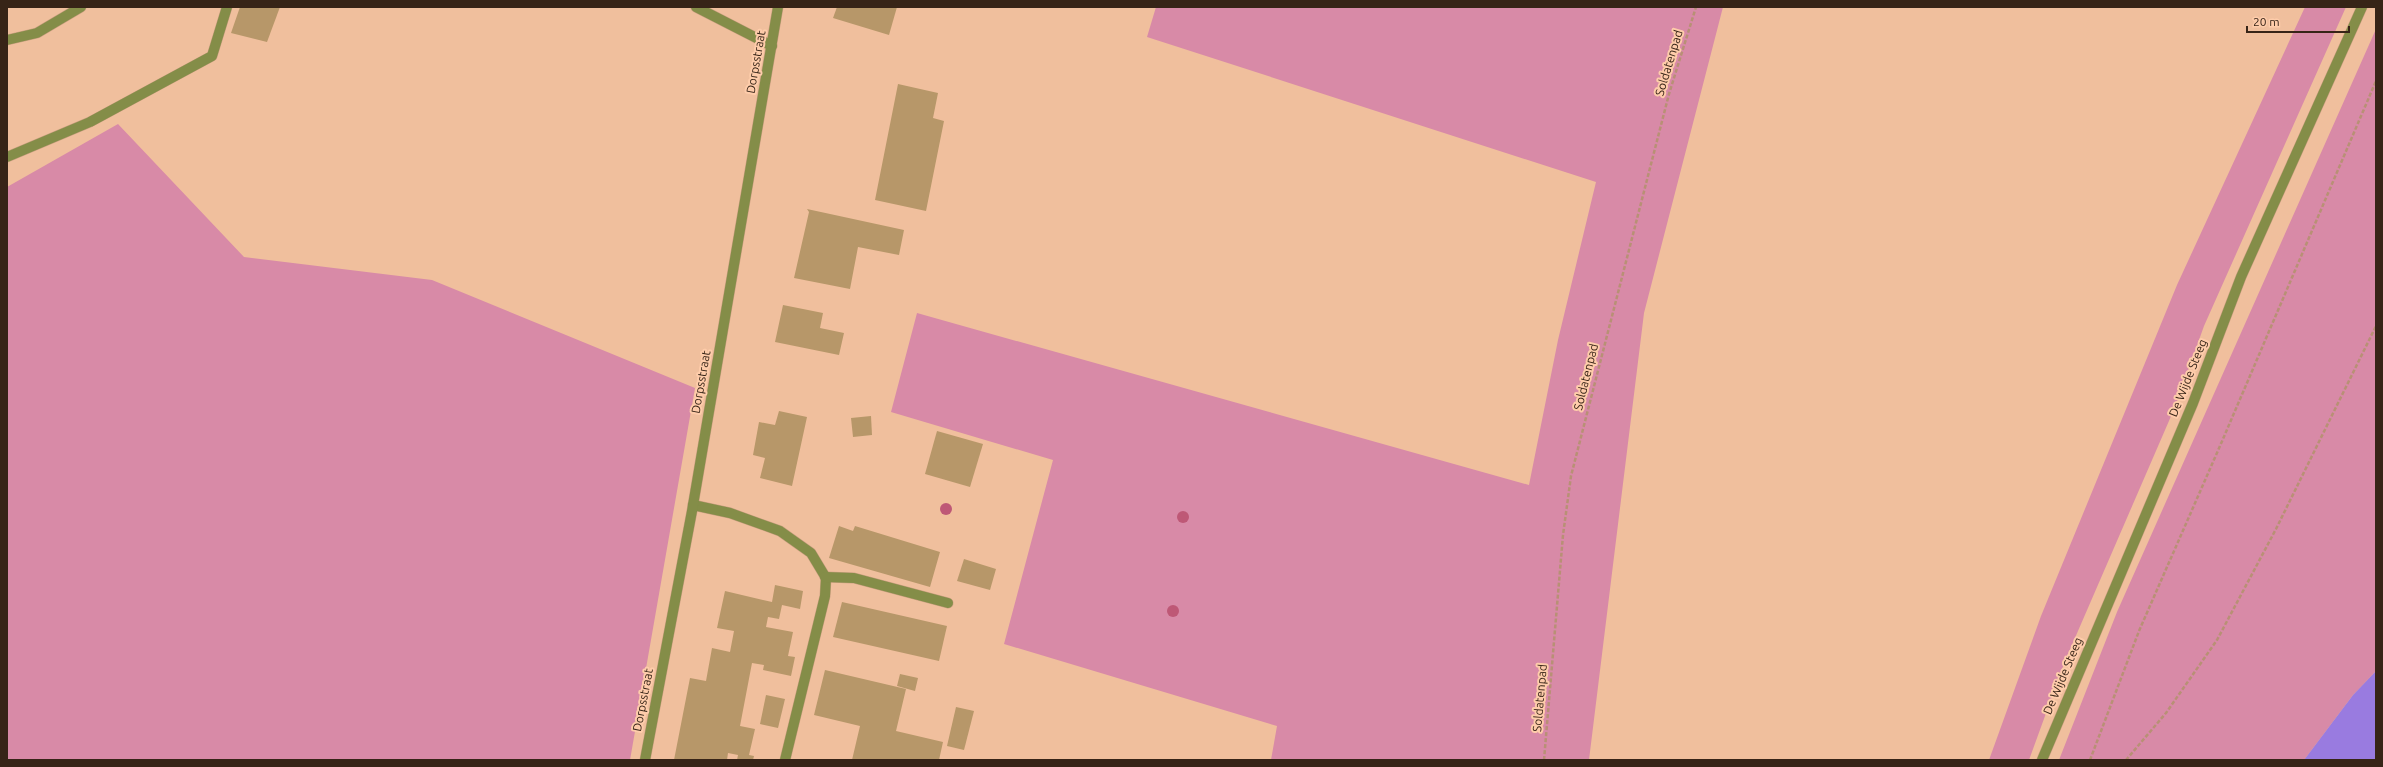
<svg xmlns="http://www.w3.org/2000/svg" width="2383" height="767" font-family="Ubuntu,sans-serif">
	<rect width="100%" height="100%" fill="#f0bf9d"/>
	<g fill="#d88aa7">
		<polygon points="1156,7 1723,7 1644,313 1589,760 1271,760 1277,726 1004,644 1053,460 891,412 917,313 1529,485 1558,340 1596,182 1147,37"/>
		<polygon points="2305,7 2346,7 2204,326 2175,407 2065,661 2029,760 1989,760 2041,616 2177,285"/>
		<polygon points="2376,29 2376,671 2353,695 2304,760 2059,760 2117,612"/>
		<polygon points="118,124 244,257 432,280 695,388 630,760 7,760 7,187"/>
	</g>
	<polygon fill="#997be0" points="2376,671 2376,760 2304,760 2353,695"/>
	<g fill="#b79769">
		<polygon points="240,7 280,7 267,42 231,33"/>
		<polygon points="837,7 897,7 889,35 833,18"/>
		<polygon points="898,84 938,93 933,118 944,121 926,211 875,200"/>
		<polygon points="807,209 904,230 899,255 858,247 850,289 794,278 809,212"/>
		<polygon points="783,305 823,313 820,328 844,333 839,355 775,342"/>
		<polygon points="779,411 807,417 792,486 760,478 765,458 753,455 759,422 775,425"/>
		<polygon points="871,416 872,435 853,437 851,418"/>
		<polygon points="937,431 983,444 970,487 925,474"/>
		<polygon points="839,526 853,531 855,526 940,552 930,587 829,558"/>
		<polygon points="964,559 996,569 990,590 957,581"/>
		<polygon points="775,585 803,591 800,609 782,605 779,619 768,617 766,627 793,632 788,656 795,657 791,676 763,670 764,665 752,663 740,726 755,729 749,755 754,756 753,760 737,760 738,755 728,753 727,760 674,760 690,678 706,681 712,648 730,652 734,631 717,628 725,591 772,602"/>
		<polygon points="842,602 947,626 939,661 833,637"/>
		<polygon points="825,670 906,689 896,731 943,742 939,760 852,760 860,726 814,715"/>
		<polygon points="900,674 918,678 915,691 897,686"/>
		<polygon points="766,695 785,699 778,728 760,724"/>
		<polygon points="956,707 974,711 964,750 947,746"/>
	</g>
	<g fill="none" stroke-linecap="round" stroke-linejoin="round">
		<g stroke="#cba082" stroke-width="11">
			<g id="minor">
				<polyline points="696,7 772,46"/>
				<polyline points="7,40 37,33 81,7"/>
				<polyline points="7,157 90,122 212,56 227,7"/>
				<polyline points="693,505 730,513 780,531 811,553 826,578 825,596 785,760"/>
				<polyline points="825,577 854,578 948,603"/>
				<polyline points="645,760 692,511 778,7"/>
				<polyline points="2042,760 2193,403 2241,277 2362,7"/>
			</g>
		</g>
		<g stroke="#b89075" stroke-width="2.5" stroke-dasharray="4 2" stroke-linecap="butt">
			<polyline points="1544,760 1563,535 1571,476 1669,94 1696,7"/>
			<polyline points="2090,760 2139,631 2220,446 2376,81"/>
			<polyline points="2126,760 2166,713 2217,640 2276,529 2376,326"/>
		</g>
		<use href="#minor" stroke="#848d48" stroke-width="10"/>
	</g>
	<g fill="#be5876">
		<circle cx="946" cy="509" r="6"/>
		<circle cx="1183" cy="517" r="6"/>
		<circle cx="1173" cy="611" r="6"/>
	</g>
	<g text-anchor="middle" stroke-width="4" stroke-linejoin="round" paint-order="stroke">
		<g font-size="12" fill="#372417" stroke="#feccaa">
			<text transform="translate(756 62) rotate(-80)" y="4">Dorpsstraat</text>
			<text transform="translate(1669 63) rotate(-73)" y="4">Soldatenpad</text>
			<text transform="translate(1586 377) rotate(-76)" y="4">Soldatenpad</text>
			<text transform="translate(2188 378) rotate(-68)" y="4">De Wijde Steeg</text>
			<text transform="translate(701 382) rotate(-80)" y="4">Dorpsstraat</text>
			<text transform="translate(2063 676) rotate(-67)" y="4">De Wijde Steeg</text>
			<text transform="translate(1540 698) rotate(-85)" y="4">Soldatenpad</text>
			<text transform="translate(643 700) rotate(-79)" y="4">Dorpsstraat</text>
		</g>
	</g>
	<rect width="2383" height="767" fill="none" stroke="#372417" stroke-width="16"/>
	<path d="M2247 26v6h102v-6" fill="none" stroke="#372417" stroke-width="2"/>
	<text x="2253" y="26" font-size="12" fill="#372417" stroke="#feccaa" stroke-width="3" paint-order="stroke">20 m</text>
</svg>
